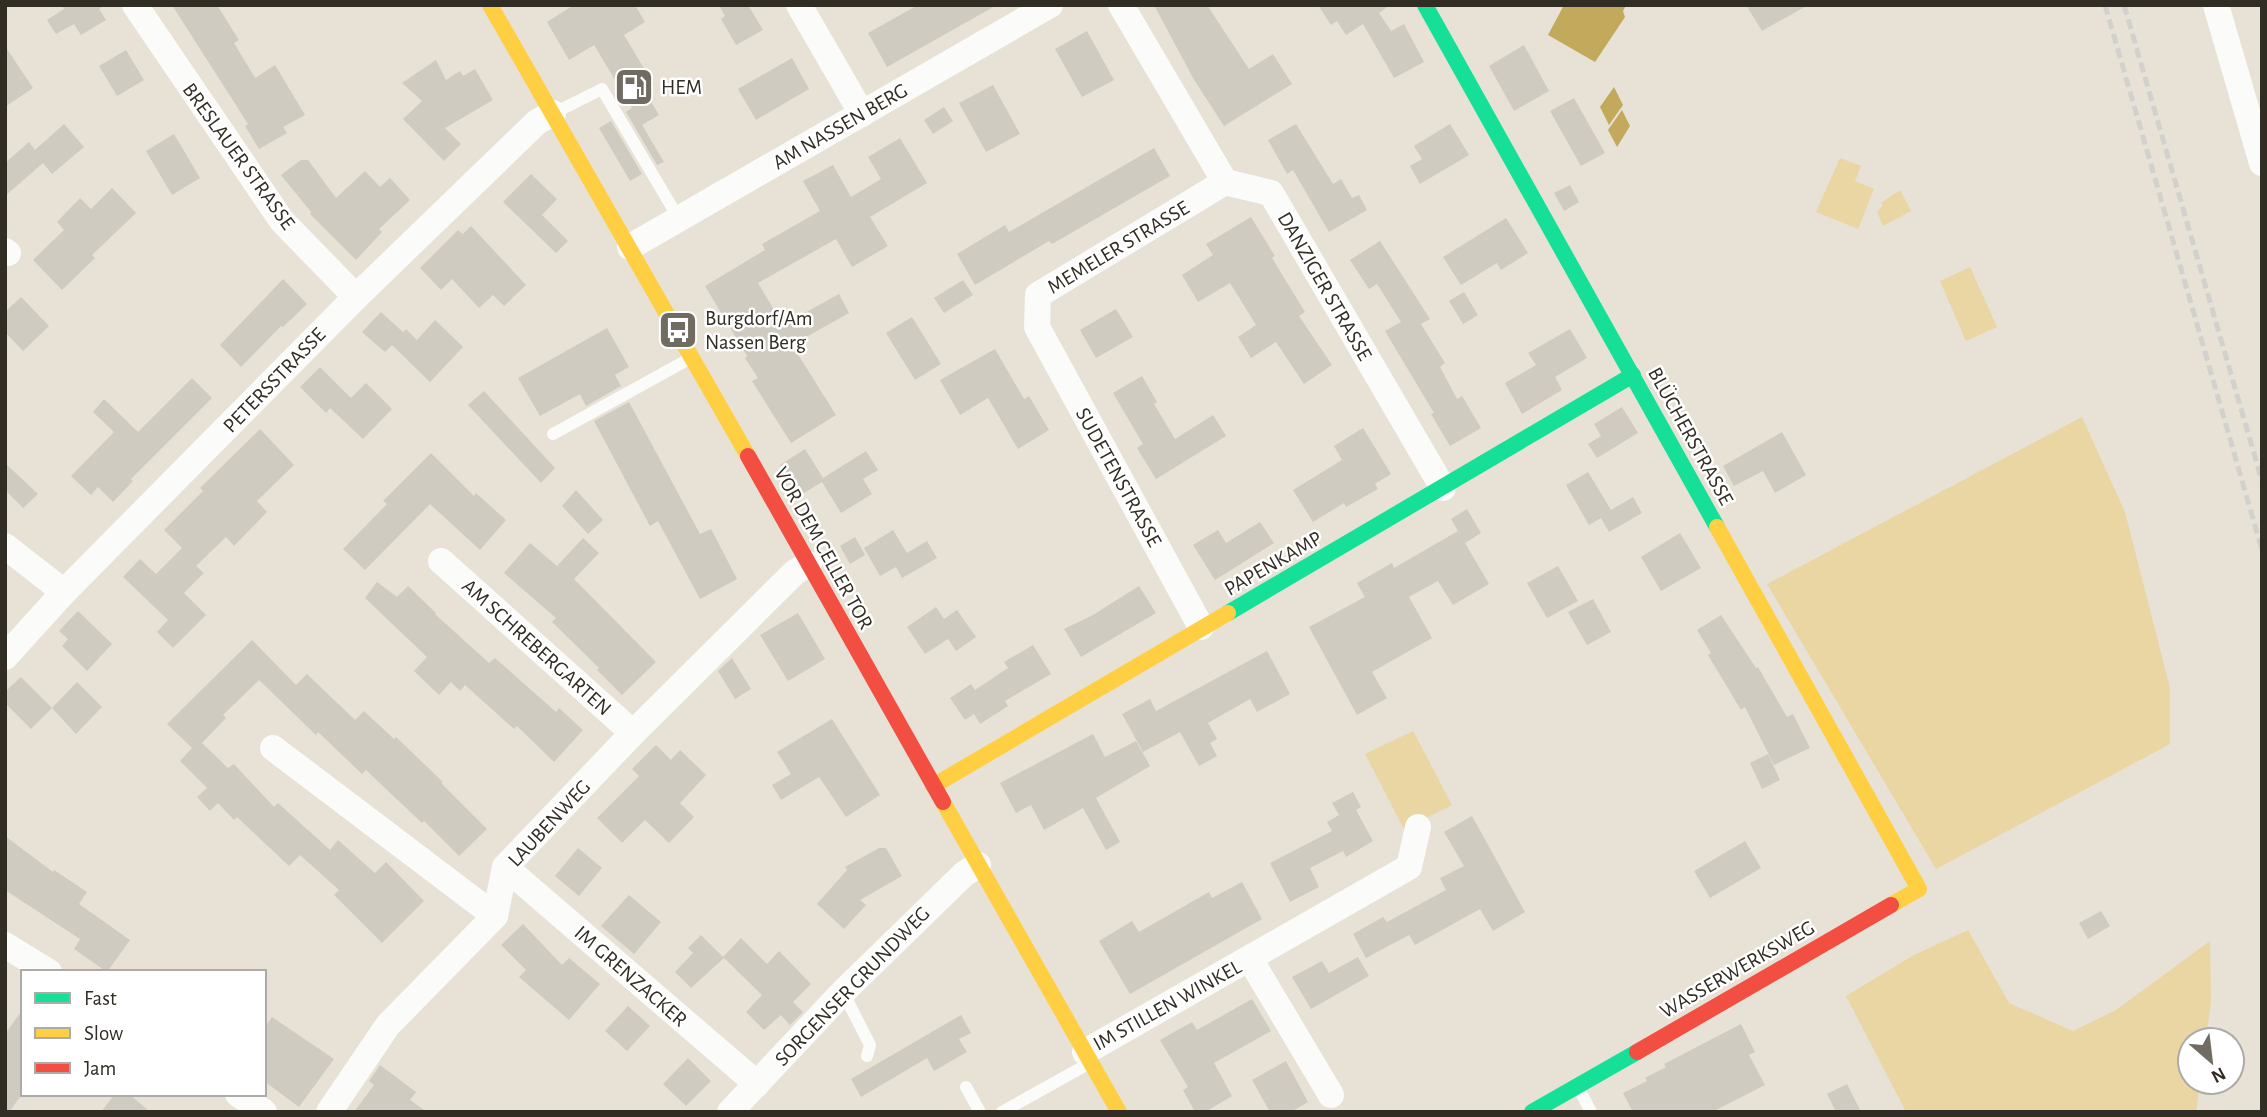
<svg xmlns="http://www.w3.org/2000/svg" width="2267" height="1117" font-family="'Alegreya Sans',sans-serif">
	<rect width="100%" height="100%" fill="#e7e2d5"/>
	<g fill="#ead6a3">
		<polygon points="1840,158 1861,166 1855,181 1874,189 1858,229 1816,212"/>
		<polygon points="1900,190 1911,211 1883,226 1877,212 1883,205 1881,203"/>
		<polygon points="1970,267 1997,327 1966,341 1940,281"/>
		<polygon points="2082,417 2125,512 2170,688 2170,744 1936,869 1767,584"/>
		<polygon points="1413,731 1452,805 1404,829 1365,754"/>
		<polygon points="1968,930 2009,1003 2073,1031 2116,1010 2210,941 2211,1001 2206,1040 2190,1040 2190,1082 2200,1082 2196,1112 1906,1112 1846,996 1914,955"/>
	</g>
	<g fill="#c3a95c">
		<polygon points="1564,5 1626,5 1623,11 1625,17 1595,62 1548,35"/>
		<polygon points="1614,87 1623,105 1609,125 1600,107"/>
		<polygon points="1622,110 1630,126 1617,147 1608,130"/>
	</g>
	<g fill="#cfcbc0">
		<polygon points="62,5 104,5 99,9 106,20 81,35 74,24 56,34 47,20 64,9"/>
		<polygon points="172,5 217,5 239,40 234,43 255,78 275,65 305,115 283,127 287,133 259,149 245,126 248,124"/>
		<polygon points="574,5 635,5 645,22 624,35 654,85 644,90 659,115 642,125 664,162 657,165 626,112 632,108 594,45 569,60 547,22"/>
		<polygon points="719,5 748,5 763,30 736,45 721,19 725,16"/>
		<polygon points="918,5 997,5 887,67 868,33"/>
		<polygon points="1154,5 1207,5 1249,69 1273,54 1292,84 1224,126 1193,78"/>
		<polygon points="1318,5 1390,5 1379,13 1391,31 1404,24 1424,62 1394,78 1363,24 1346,35 1337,21 1331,25"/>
		<polygon points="1746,5 1808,5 1762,31"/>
		<polygon points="1087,31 1114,80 1082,97 1055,49"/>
		<polygon points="1524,45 1549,91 1514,111 1489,66"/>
		<polygon points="5,46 33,88 5,107"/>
		<polygon points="126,50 144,80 117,96 99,66"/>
		<polygon points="792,58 809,89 756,120 738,89"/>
		<polygon points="436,60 446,80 460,71 463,76 475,69 493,100 445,128 461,144 444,161 403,119 422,101 402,83"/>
		<polygon points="993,85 1020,134 986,152 959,103"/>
		<polygon points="1574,98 1605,153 1581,166 1550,111"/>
		<polygon points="944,107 953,121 933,134 924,120"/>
		<polygon points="611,121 642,174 630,181 599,128"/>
		<polygon points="64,124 84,147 52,174 43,163 5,196 5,163 29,142 35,150"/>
		<polygon points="1296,124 1333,184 1341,179 1352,198 1359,195 1367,210 1329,232 1293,170 1287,174 1268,140"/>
		<polygon points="1450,124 1469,155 1420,184 1410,166 1422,159 1414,146"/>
		<polygon points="174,134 200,178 172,195 146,151"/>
		<polygon points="900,138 927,183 870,217 888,246 852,267 836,239 758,283 783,325 839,294 849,313 792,345 836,415 791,443 752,381 758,378 745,358 747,356 705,286 765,250 762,244 820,211 803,181 833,165 851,197 881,179 868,157"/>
		<polygon points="1154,148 1170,176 1052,244 1049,241 975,285 957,254 1005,225 1009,232"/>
		<polygon points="301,160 308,160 336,198 365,171 380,187 390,178 410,200 379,229 382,232 356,260 310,214 311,212 281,175"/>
		<polygon points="531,174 557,199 542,215 568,241 556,253 503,202"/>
		<polygon points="1570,185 1579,202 1564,211 1554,193"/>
		<polygon points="112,188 136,213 92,255 95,258 62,290 33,260 64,230 57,222 80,198 91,209"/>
		<polygon points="1251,217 1275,256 1272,258 1305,312 1299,316 1332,365 1304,384 1276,342 1251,358 1238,337 1256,325 1230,283 1198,302 1182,275 1213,255 1206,244"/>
		<polygon points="1506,218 1528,253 1501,270 1497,263 1461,285 1443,257"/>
		<polygon points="471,226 526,285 504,306 493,295 479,308 452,279 441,290 420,268 458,230 463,234"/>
		<polygon points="1380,241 1430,319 1421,324 1445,363 1440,367 1457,399 1462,396 1481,428 1450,446 1431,414 1434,413 1385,331 1401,322 1377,284 1369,289 1350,260"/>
		<polygon points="283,279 307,304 283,327 281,326 241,367 220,345"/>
		<polygon points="963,280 973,295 944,313 934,298"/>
		<polygon points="1464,292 1478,315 1463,324 1449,301"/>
		<polygon points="21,297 49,326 23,351 5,332 5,312"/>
		<polygon points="1116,309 1133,337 1096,358 1080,330"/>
		<polygon points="381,312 403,332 406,329 417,340 435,320 463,347 430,382 392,345 385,352 362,332"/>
		<polygon points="912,317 941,364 915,380 886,333"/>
		<polygon points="607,328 629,367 615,375 621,386 586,406 580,394 540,416 518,378"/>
		<polygon points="1570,329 1587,358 1555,377 1562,390 1522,414 1505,383 1536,365 1528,353"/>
		<polygon points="995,349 1024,399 1029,396 1049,430 1018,449 988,398 960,415 940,380"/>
		<polygon points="320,367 351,398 366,383 392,409 363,439 330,408 326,413 300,387"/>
		<polygon points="1142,376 1157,402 1154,404 1175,439 1213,415 1226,436 1156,479 1137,448 1143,444 1113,393"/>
		<polygon points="192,378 212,398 131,479 133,481 113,502 98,487 91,495 71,476 114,432 93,412 104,399 138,432"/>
		<polygon points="484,391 555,468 541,483 468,405"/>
		<polygon points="629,402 700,534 711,529 737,579 700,599 658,521 650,526 594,421"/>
		<polygon points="1622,407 1638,433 1597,458 1588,444 1601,436 1594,424"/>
		<polygon points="1363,428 1391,474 1375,484 1378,489 1346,507 1344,503 1313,522 1293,490 1342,460 1334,446"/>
		<polygon points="260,429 294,465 257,501 267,512 234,546 226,537 196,566 204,573 184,593 206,615 173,648 157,632 168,620 123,577 140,559 156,574 182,548 164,530 203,491 200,488"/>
		<polygon points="1782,432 1806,475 1775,493 1763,471 1734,486 1723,466"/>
		<polygon points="805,449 823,478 866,451 878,470 863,479 872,494 841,513 822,482 799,496 780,465"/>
		<polygon points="431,453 474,496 476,493 506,520 480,550 430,504 365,570 343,549 387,504 383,501"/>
		<polygon points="5,463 38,494 23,508 5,490"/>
		<polygon points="1588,472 1611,510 1633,497 1642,513 1609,532 1601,518 1589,525 1566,485"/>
		<polygon points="576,490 603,520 588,534 562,506"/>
		<polygon points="1467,509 1481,533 1465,543 1451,519"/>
		<polygon points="1260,522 1274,543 1215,580 1193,545 1218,530 1226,543"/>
		<polygon points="893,530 907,553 927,541 937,558 902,578 896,567 880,576 864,548"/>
		<polygon points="1458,531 1489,584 1453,605 1438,581 1409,597 1432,638 1372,672 1387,698 1357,715 1309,627 1365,597 1357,583 1392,563 1394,568"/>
		<polygon points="1680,533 1701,568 1661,591 1641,557"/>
		<polygon points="855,537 865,555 850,564 840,546"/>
		<polygon points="583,538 599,553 574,579 656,662 622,695 597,670 599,668 552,622 556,618 504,573 530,543 557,566"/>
		<polygon points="1558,566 1578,601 1547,618 1527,583"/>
		<polygon points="377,582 397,597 408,586 436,613 435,614 489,663 495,658 556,712 559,708 583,730 554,762 517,726 514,729 465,685 460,691 451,682 439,695 414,671 427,657 365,598"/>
		<polygon points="1139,586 1156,613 1081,657 1064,629 1093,615"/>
		<polygon points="1593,599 1611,632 1587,645 1568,612"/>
		<polygon points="936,607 944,619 957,610 976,637 956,651 948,639 925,654 907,627"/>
		<polygon points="78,611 112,644 87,671 62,646 68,639 59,631"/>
		<polygon points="798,613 825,659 788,681 760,635"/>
		<polygon points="1721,615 1756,668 1758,667 1787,717 1793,714 1810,748 1774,765 1745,707 1741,710 1708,655 1711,653 1697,630"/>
		<polygon points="252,640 296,685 307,674 355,720 364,711 394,739 396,737 443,782 441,783 487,829 459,856 424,821 422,823 366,770 362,774 318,732 316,735 259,680 223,715 226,718 202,743 228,768 234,764 274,807 278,803 330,850 338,840 375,873 386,862 424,901 382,943 334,895 339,890 300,855 289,866 237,817 234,820 218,803 210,811 197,797 207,788 180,761 192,748 167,724"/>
		<polygon points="1033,645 1051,674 1005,701 1008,706 980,724 974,714 965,720 950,698 971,684 975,690 1008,668 1004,662"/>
		<polygon points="1267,651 1290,694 1257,712 1250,699 1208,723 1217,739 1210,743 1217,756 1199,766 1180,732 1143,752 1122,714 1150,699 1156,711"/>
		<polygon points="732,658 751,689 735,699 718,671"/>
		<polygon points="21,677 52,708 31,729 5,703 5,692"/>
		<polygon points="77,682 102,707 76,734 52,708"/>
		<polygon points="832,719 880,795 846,817 819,777 781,800 772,785 791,774 777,752"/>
		<polygon points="1093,734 1105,757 1136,741 1150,766 1096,798 1120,842 1106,850 1083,808 1044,830 1031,805 1016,813 1000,783"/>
		<polygon points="656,745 671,760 680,750 706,775 680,803 694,817 669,843 645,820 622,843 597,818 639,776 632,769"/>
		<polygon points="1768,754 1780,780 1762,789 1750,763"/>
		<polygon points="1353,792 1361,807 1356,810 1373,841 1346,857 1343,851 1310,868 1319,887 1290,902 1270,863 1332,831 1327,822 1339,815 1332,803"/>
		<polygon points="1472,816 1525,912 1493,931 1480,909 1415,945 1409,935 1366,958 1353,934 1383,917 1387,922 1446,890 1440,878 1464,866 1444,832"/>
		<polygon points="5,836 53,872 54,870 87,892 79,904 130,940 107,972 74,949 80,939 5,890"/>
		<polygon points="1745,841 1761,868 1710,898 1694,871"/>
		<polygon points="578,848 602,868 579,896 555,876"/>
		<polygon points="879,848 886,848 902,876 860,900 866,905 844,929 817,904 847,870 845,867"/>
		<polygon points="1242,882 1262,919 1130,994 1099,941 1132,921 1139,932 1209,892 1212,898"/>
		<polygon points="629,895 661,922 634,954 601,926"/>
		<polygon points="2101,911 2110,926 2088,939 2079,923"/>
		<polygon points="523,924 562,965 569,958 600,984 569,1020 519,977 526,970 501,945"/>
		<polygon points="701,935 723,957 741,938 767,964 779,951 811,984 793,1002 803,1012 790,1025 781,1015 764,1030 746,1012 762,995 724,958 691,988 675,972 693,953 688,948"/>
		<polygon points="1358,957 1369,976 1311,1009 1292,977 1322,961 1329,973"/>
		<polygon points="1252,999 1271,1031 1214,1063 1232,1096 1205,1112 1195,1112 1183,1090 1188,1087 1160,1040 1192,1022 1197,1030"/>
		<polygon points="628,1006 650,1026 627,1051 605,1031"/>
		<polygon points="23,1009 23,1093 9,1112 5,1112 5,1034"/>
		<polygon points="961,1015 971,1033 959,1039 967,1052 934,1071 927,1058 861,1097 851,1079"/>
		<polygon points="272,1017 334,1059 299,1107 264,1081 264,1028"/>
		<polygon points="1741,1024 1755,1052 1749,1055 1765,1085 1712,1112 1633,1112 1623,1093 1647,1081 1645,1078 1666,1067 1664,1064"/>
		<polygon points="688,1058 711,1081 686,1106 663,1084"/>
		<polygon points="1286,1061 1308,1102 1291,1112 1270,1112 1252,1080"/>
		<polygon points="380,1065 416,1092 410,1100 427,1112 354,1112 374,1085 369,1081"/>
		<polygon points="1847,1084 1861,1112 1836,1112 1827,1094"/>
		<polygon points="115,1094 129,1094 150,1112 101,1112"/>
	</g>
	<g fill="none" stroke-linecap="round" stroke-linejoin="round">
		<g stroke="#fbfbf9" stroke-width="12">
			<polyline points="556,112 602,89 679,219"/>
			<polyline points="553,434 689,359"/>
			<polyline points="843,992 870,1045 867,1056"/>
			<polyline points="966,1087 980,1112"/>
			<polyline points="1579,1089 1591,1112"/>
			<polyline points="1002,1112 1088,1064"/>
		</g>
		<g stroke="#fbfbf9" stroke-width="26">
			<polyline points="135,5 282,221 356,297"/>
			<polyline points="799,5 862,114"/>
			<polyline points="1121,5 1225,182 1271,193 1443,488"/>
			<polyline points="2216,5 2262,163"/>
			<polyline points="630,247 1050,5"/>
			<polyline points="5,251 8,253"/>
			<polyline points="5,546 64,592"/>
			<polyline points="441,561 633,733"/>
			<polyline points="1201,627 1037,327 1038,295 1225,182"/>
			<polyline points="5,657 64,592 356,297 537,122 553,113"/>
			<polyline points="273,748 495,916"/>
			<polyline points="505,867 757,1084"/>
			<polyline points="5,945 49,972"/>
			<polyline points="1250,959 1331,1095"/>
			<polyline points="1085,1052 1409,867 1418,827"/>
			<polyline points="238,1094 264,1112"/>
			<polyline points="329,1112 388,1025 495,916 505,867 633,733 795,572 809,564"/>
			<polyline points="730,1112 843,992 964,874 978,865"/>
		</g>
		<g stroke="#16e098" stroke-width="16">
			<polyline points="1425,5 1717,527"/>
			<polyline points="1228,613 1633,375"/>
			<polyline points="1532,1112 1637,1052"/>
		</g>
		<g stroke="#ffcf43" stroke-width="16">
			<polyline points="490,5 748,456"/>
			<polyline points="1717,527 1919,889 1891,905"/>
			<polyline points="933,786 1228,613"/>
			<polyline points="943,802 1119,1112"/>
		</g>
		<g stroke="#f24e42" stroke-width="16">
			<polyline points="748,456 943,802"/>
			<polyline points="1637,1052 1891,905"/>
		</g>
		<g stroke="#d3d1cd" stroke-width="5" stroke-dasharray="10 5" stroke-linecap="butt">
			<polyline points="2105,5 2262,550"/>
			<polyline points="2124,5 2262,481"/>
		</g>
	</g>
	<defs>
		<g id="fuel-square" transform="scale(2.0125)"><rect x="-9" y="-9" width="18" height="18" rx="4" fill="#716c62" stroke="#fff"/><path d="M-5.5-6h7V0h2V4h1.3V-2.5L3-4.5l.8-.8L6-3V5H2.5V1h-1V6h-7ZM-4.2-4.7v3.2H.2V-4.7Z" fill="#fff"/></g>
		<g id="bus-square" transform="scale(2.0125)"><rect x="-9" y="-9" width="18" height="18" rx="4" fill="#716c62" stroke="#fff"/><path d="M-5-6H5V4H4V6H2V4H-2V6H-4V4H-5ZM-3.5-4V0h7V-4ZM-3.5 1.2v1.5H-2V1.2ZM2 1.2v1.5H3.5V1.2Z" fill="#fff"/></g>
	</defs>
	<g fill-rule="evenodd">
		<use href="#fuel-square" x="634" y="87"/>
		<use href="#bus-square" x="678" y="330"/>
	</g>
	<g text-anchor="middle" stroke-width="5" stroke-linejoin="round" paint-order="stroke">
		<g font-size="21" fill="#312d24" stroke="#fff" text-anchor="start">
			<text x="661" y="94">HEM</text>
			<text x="705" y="325">Burgdorf/Am<tspan x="705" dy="24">Nassen Berg</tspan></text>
		</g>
		<g font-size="21" fill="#312d24" stroke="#fff">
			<text transform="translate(840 126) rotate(-30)" y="7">AM NASSEN BERG</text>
			<text transform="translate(239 156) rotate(54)" y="7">BRESLAUER STRASSE</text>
			<text transform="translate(1118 247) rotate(-31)" y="7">MEMELER STRASSE</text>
			<text transform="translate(1325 286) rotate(60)" y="7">DANZIGER STRASSE</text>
			<text transform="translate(274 380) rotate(-46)" y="7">PETERSSTRASSE</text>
			<text transform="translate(1691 436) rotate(61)" y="7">BLÜCHERSTRASSE</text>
			<text transform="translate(1119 477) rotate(61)" y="7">SUDETENSTRASSE</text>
			<text transform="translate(824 548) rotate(61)" y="7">VOR DEM CELLER TOR</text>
			<text transform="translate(1273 563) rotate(-30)" y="7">PAPENKAMP</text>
			<text transform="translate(537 647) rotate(42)" y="7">AM SCHREBERGARTEN</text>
			<text transform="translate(549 823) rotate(-47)" y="7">LAUBENWEG</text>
			<text transform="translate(1737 969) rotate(-30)" y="7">WASSERWERKSWEG</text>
			<text transform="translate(631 976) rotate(41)" y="7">IM GRENZACKER</text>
			<text transform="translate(852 986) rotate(-46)" y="7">SORGENSER GRUNDWEG</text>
			<text transform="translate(1167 1005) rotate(-29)" y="7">IM STILLEN WINKEL</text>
		</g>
	</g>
	<rect width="2267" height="1117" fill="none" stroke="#312d24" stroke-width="14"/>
	<rect x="21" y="970" width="245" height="126" fill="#ffffff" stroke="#adaba7" stroke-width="2"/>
	<rect x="35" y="993" width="35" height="10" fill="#16e098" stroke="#adaba7" stroke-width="2"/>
	<text x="84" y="1005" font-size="21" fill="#312d24">Fast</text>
	<rect x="35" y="1028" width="35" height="10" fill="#ffcf43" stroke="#adaba7" stroke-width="2"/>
	<text x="84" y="1040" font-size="21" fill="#312d24">Slow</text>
	<rect x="35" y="1063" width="35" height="10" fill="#f24e42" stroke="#adaba7" stroke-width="2"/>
	<text x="84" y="1075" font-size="21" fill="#312d24">Jam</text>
	<g transform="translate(2211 1061) rotate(152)"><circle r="33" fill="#ffffff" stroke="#adaba7" stroke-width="2"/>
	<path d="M0-5L12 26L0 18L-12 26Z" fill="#716c62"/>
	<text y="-10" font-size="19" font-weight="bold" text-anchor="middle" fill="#312d24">N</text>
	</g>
</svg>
